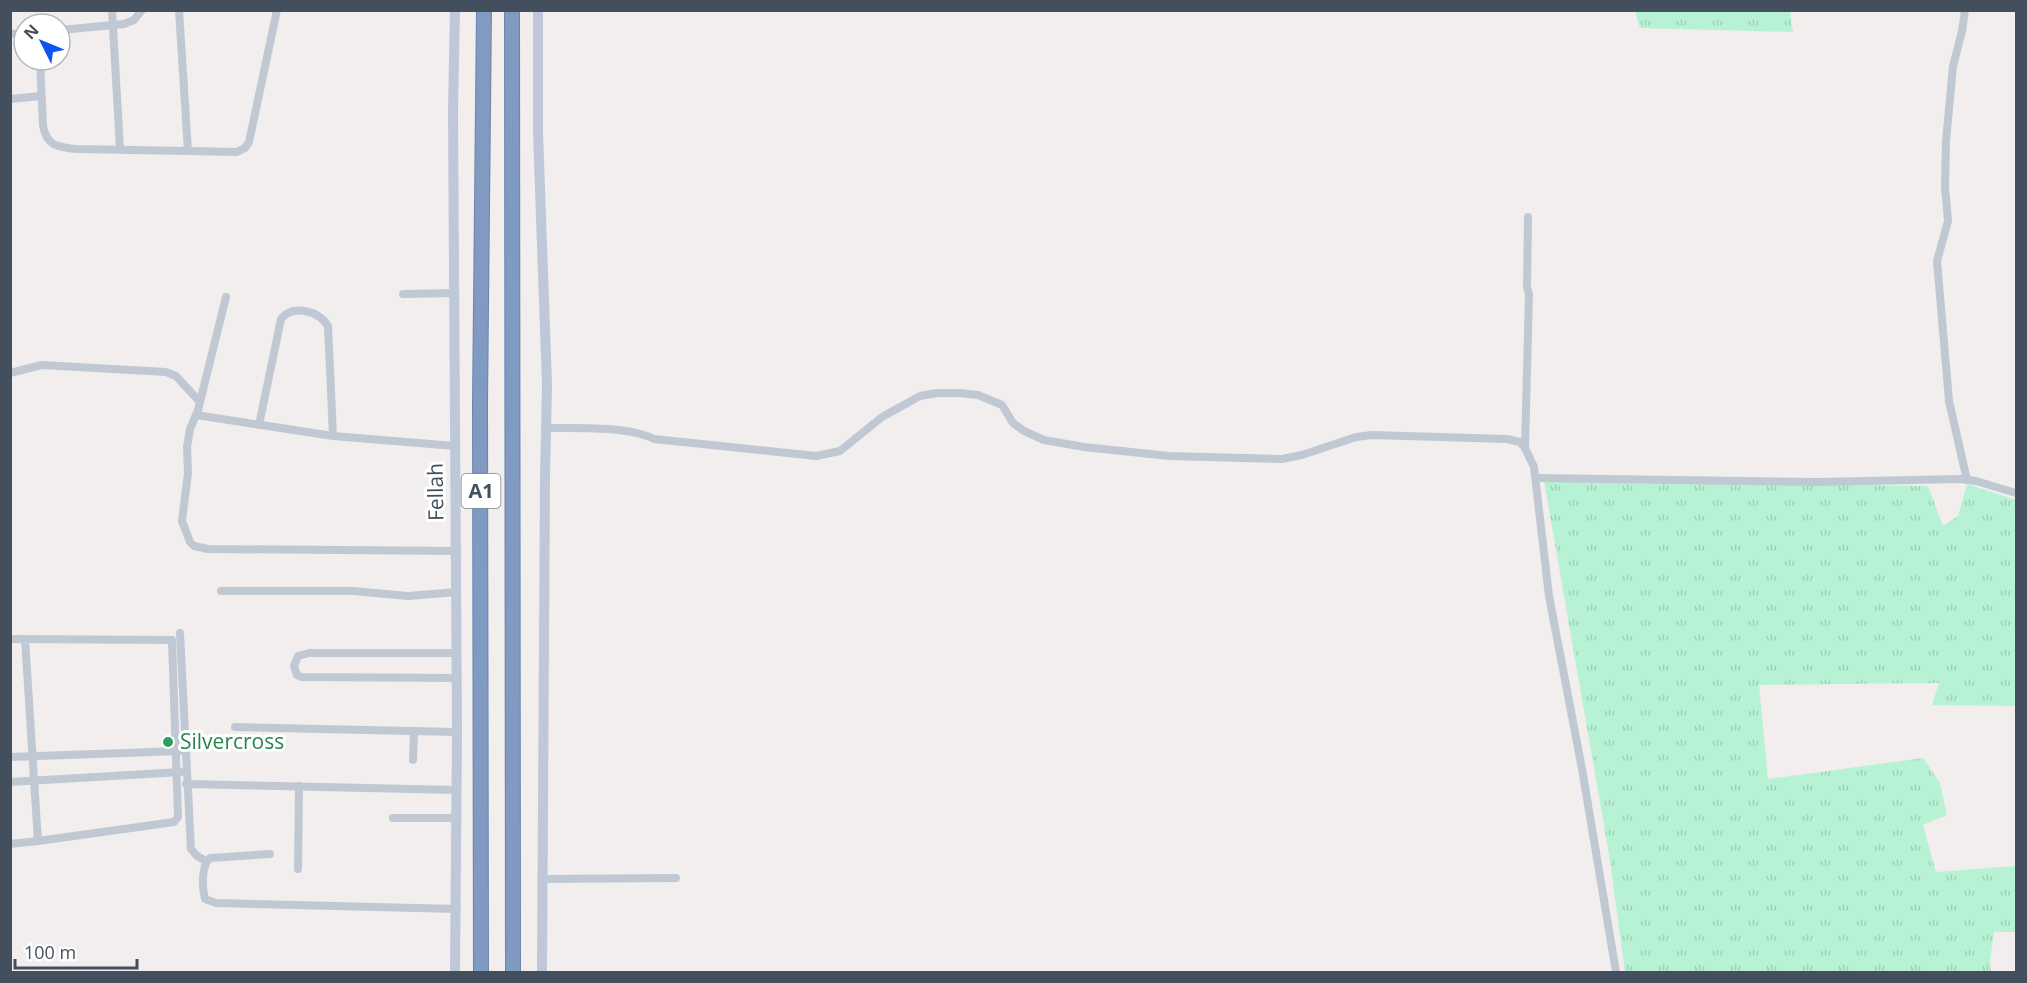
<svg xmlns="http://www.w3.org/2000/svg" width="2027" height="983" font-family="'Open Sans',sans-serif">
	<defs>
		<pattern id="grass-tufts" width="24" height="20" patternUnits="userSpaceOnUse" patternTransform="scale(1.5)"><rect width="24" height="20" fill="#b8f2d4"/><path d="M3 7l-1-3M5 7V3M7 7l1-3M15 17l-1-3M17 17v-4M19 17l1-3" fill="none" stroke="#9fd1b8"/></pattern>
	</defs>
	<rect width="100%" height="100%" fill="#f1eeed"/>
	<g fill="url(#grass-tufts)">
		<polygon points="1635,11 1790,11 1793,32 1640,28"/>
		<polygon points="1544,481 1928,486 1943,526 1958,516 1967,484 2016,500 2016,706 1932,705 1939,683 1759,685 1768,779 1923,758 1940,783 1947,815 1923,825 1936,872 2016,866 2016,932 1994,932 1990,960 1991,972 1625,972 1609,854"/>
	</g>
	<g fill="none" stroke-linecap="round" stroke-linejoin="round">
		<g stroke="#6c84ad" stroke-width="16">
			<g id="highway">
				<polyline points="512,10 513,972"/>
				<polyline points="481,972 480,403 484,10"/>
			</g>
		</g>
		<g stroke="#c0c8d4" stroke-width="8">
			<polyline points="112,10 120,149"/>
			<polyline points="1965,10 1962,31 1953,66 1946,141 1945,187 1948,221 1937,261 1949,401 1967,480"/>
			<polyline points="60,30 124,24 134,20 142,10"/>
			<polyline points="10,34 24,33"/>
			<path d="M40 60 43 126C47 146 57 147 76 149L188 151 179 10"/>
			<polyline points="10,99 41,96"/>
			<polyline points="188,151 237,152 245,148 249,142 277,10"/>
			<polyline points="403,294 455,293"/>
			<polyline points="226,297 198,410 190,429 187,447 188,473 182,521 190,542 194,546 208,549 457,551"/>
			<polyline points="10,373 42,365 166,372 176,376 199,401"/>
			<polyline points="196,415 333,436 455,446"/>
			<path d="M259 425 281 319C293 304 319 311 328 326L333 436"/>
			<path d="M546 428C576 428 628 426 654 439L816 456 840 451 882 417 920 396 937 393H959L978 395 1002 405 1013 423 1024 431 1044 440 1084 447 1169 456 1282 459 1302 455 1356 437 1372 435 1507 439 1520 442 1525 448 1534 467 1549 596 1582 769 1616 972"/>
			<polyline points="1525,448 1529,294 1527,287 1528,217"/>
			<polyline points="1536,478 1816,482 1961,479 1976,481 2016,493"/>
			<polyline points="221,591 353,591 408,596 457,592"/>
			<polyline points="180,633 191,849 197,856 206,861"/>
			<polyline points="10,639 172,640 178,817 174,822 38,841 25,639"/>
			<polyline points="457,653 309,653 298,656 294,666 297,675 301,677 457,678"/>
			<polyline points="235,727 457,732"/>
			<polyline points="10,757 180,751"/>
			<polyline points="413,760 414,732"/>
			<polyline points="10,782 181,772"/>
			<polyline points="186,784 456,790"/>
			<polyline points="393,818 457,818"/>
			<polyline points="10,844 38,841"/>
			<path d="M270 854 210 858C201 866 202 888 205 899L216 903 457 909"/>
			<polyline points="298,869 299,786"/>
			<polyline points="542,879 676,878"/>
		</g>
		<g stroke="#bec8d9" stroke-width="10">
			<polyline points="455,10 453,111 457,732 455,972"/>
			<polyline points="538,10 538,133 547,385 545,476 542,972"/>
		</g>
		<use href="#highway" stroke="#819ac1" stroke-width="14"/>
	</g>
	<circle fill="#2e9e5b" stroke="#fff" stroke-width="2" cx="168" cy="742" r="6"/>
	<g text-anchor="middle" stroke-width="6" stroke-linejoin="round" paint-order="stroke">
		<rect fill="#fff" stroke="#7c848e" stroke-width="1.5" x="461.5" y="474" width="39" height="34" rx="4.5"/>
		<g font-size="20" font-weight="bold" fill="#444f5d">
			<text x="481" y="498">A1</text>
		</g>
		<g font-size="21" fill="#444f5d" stroke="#fff">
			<text transform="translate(436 492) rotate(-91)" y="7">Fellah</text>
		</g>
		<g font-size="21" fill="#27864d" stroke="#fff" text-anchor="start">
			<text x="180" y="749">Silvercross</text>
		</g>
	</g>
	<rect width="2027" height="983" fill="none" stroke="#444f5d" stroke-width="24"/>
	<g transform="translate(42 42) rotate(313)"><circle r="28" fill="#ffffff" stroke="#b4b9be" stroke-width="1.5"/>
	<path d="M0-4.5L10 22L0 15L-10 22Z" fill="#0a56ee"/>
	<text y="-9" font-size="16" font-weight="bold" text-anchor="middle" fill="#444f5d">N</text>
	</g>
	<path d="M15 959v9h122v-9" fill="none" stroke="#444f5d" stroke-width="3"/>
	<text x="24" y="959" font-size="18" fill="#444f5d" stroke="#ffffff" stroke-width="4.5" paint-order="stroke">100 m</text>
</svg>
